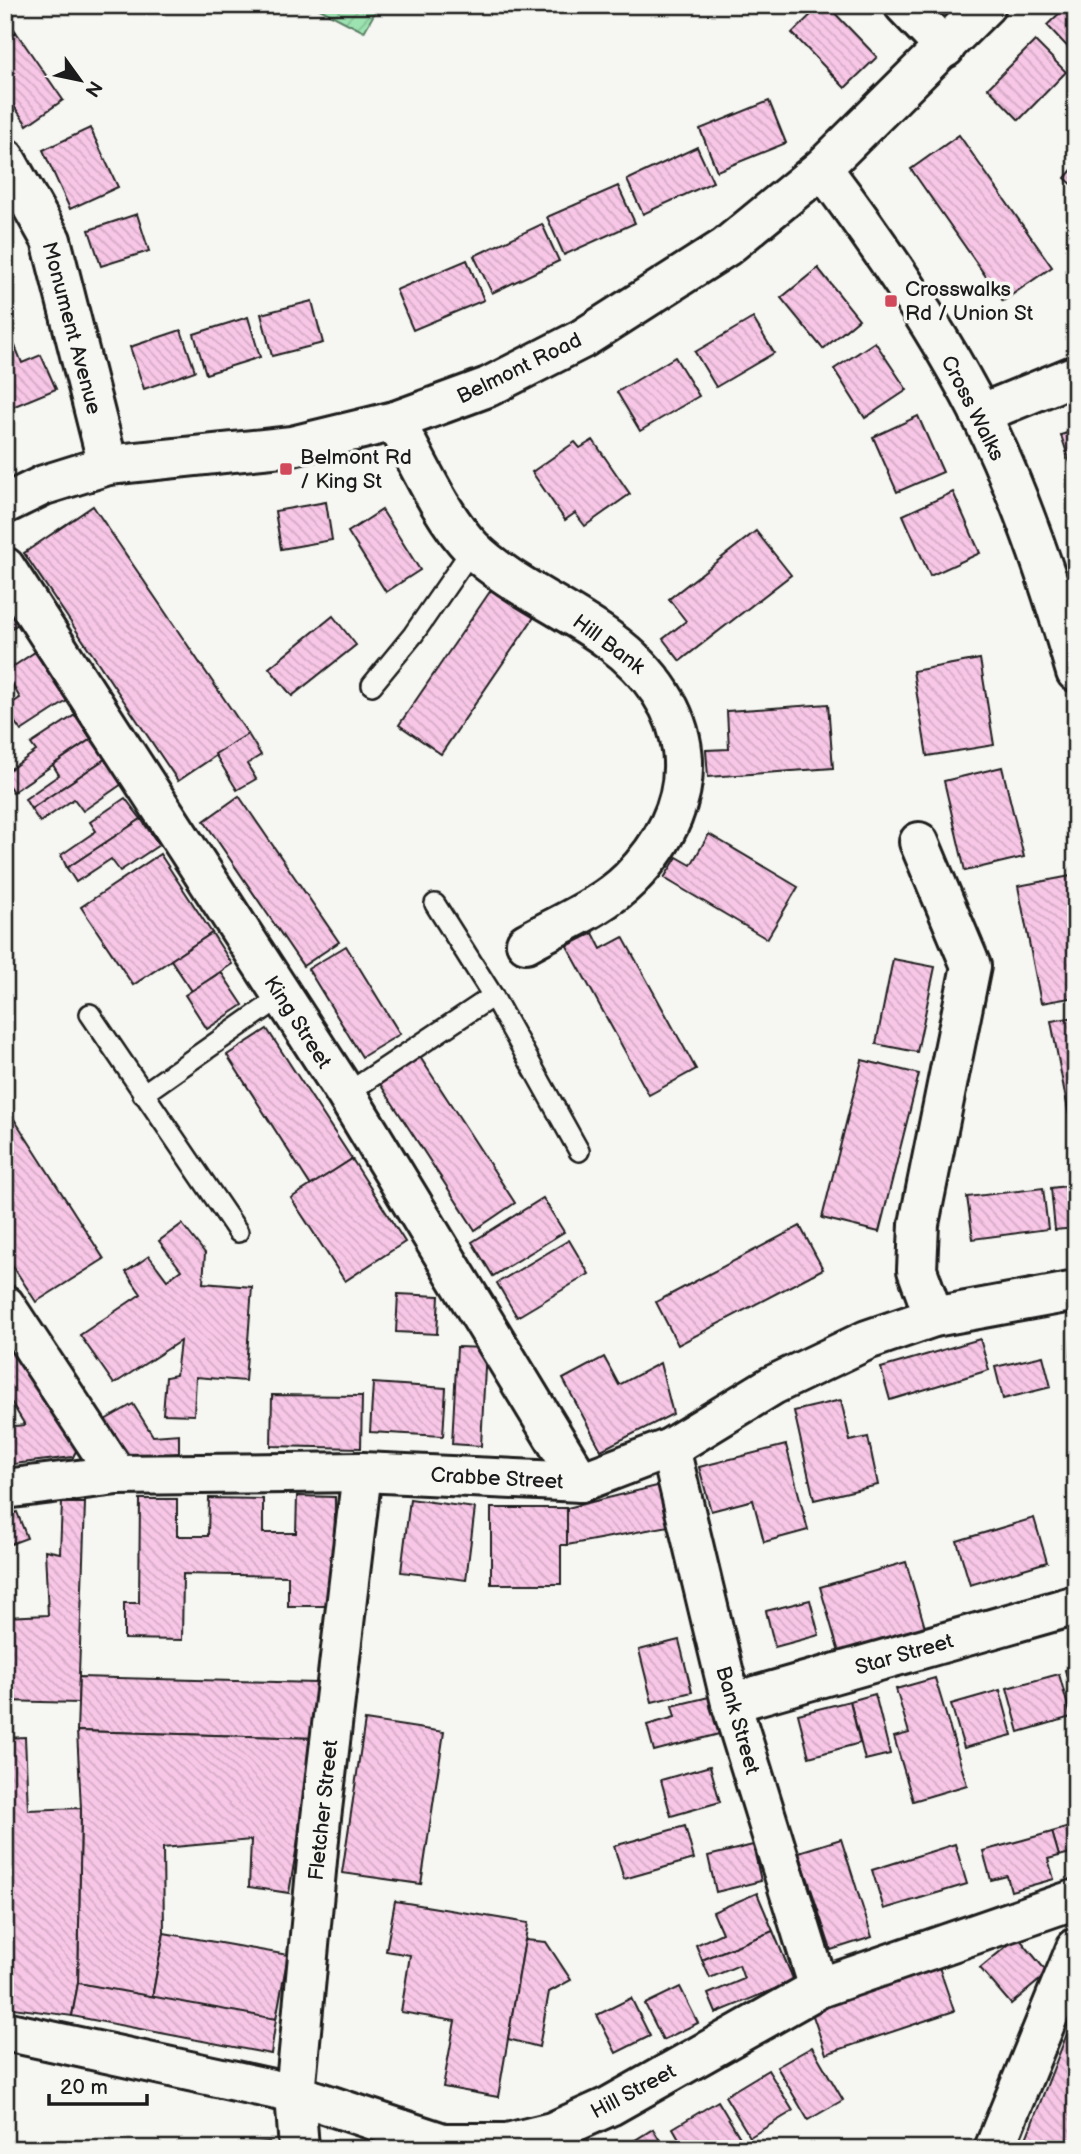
<svg xmlns="http://www.w3.org/2000/svg" width="1081" height="2154" font-family="'Balsamiq Sans',sans-serif">
	<defs>
		<pattern id="garden-furrows" width="10" height="10" patternUnits="userSpaceOnUse" patternTransform="scale(1.75)"><rect width="10" height="10" fill="#9ce3b1"/><path d="M-1 1l2-2M0 10L10 0M9 11l2-2" fill="none" stroke="#86c298"/></pattern>
		<pattern id="building-back-hatch" width="6" height="6" patternUnits="userSpaceOnUse" patternTransform="scale(1.75)"><rect width="6" height="6" fill="#f8c6e6"/><path d="M-1 5l2 2M0 0l6 6M5-1l2 2" fill="none" stroke="#d4aac5"/></pattern>
	</defs>
	<rect width="100%" height="100%" fill="#f6f6f2"/>
	<filter id="ink" filterUnits="userSpaceOnUse"><feTurbulence type="fractalNoise" baseFrequency=".0143" numOctaves="2"/><feDisplacementMap in="SourceGraphic" scale="14" xChannelSelector="R" yChannelSelector="G"/><feConvolveMatrix kernelMatrix="1 2 1 2 8 2 1 2 1" color-interpolation-filters="sRGB"/></filter>
	<g filter="url(#ink)">
		<polygon fill="url(#garden-furrows)" stroke="#5c8066" stroke-width="2" points="312,5 379,5 364,32"/>
		<g fill="url(#building-back-hatch)" stroke="#1c1c1c" stroke-width="2">
			<polygon points="821,5 827,5 877,57 845,88 792,33"/>
			<polygon points="1068,5 1076,5 1076,56 1047,25"/>
			<polygon points="5,16 16,32 5,40"/>
			<polygon points="16,32 63,100 27,125 5,93 5,40"/>
			<polygon points="1035,41 1066,72 1019,120 988,88"/>
			<polygon points="769,101 786,143 717,171 700,129"/>
			<polygon points="90,128 118,187 70,209 43,150"/>
			<polygon points="959,135 1052,267 1003,301 911,169"/>
			<polygon points="697,147 713,182 643,214 627,180"/>
			<polygon points="1076,165 1076,188 1065,178"/>
			<polygon points="618,186 635,223 564,255 547,217"/>
			<polygon points="137,214 149,251 101,266 89,230"/>
			<polygon points="542,224 559,261 492,293 474,256"/>
			<polygon points="467,260 484,300 413,330 396,290"/>
			<polygon points="818,268 859,319 823,349 781,298"/>
			<polygon points="312,301 323,343 272,356 261,314"/>
			<polygon points="248,317 260,357 206,374 194,334"/>
			<polygon points="753,318 774,353 716,387 695,352"/>
			<polygon points="181,330 195,371 144,389 130,347"/>
			<polygon points="875,342 907,390 865,418 834,369"/>
			<polygon points="15,346 22,363 41,355 56,389 5,410 5,350"/>
			<polygon points="675,357 699,396 640,431 617,392"/>
			<polygon points="918,416 943,472 897,492 873,437"/>
			<polygon points="1076,430 1076,481 1061,435"/>
			<polygon points="593,440 630,494 585,526 575,513 565,520 532,472 575,442 580,448"/>
			<polygon points="953,492 980,553 930,576 903,515"/>
			<polygon points="326,502 332,540 281,549 275,511"/>
			<polygon points="93,506 248,734 178,781 24,553"/>
			<polygon points="382,510 420,570 386,592 348,532"/>
			<polygon points="756,531 791,575 680,661 663,639 686,621 669,599"/>
			<polygon points="491,590 511,603 518,592 541,607 441,754 399,725"/>
			<polygon points="5,600 20,623 5,632"/>
			<polygon points="333,616 356,645 292,696 269,668"/>
			<polygon points="35,652 67,701 21,731 5,708 20,698 5,672"/>
			<polygon points="980,659 994,745 927,756 913,671"/>
			<polygon points="828,704 833,768 708,777 706,750 729,749 727,711"/>
			<polygon points="75,715 91,739 13,792 5,780 5,773 36,751 31,744"/>
			<polygon points="248,734 261,755 247,764 256,779 237,790 215,754"/>
			<polygon points="91,739 105,759 31,809 25,799 59,775 53,765"/>
			<polygon points="105,759 122,784 83,811 74,799 40,822 31,809"/>
			<polygon points="1002,767 1024,857 965,871 944,781"/>
			<polygon points="239,796 339,942 303,966 204,821"/>
			<polygon points="125,798 141,819 67,868 61,855 96,831 90,822"/>
			<polygon points="141,819 159,845 120,871 111,859 76,882 67,868"/>
			<polygon points="709,834 798,887 767,939 664,878 677,857 691,865"/>
			<polygon points="160,854 212,933 133,985 81,907"/>
			<polygon points="1076,875 1076,997 1041,1003 1018,886"/>
			<polygon points="212,933 232,964 192,991 171,960"/>
			<polygon points="593,933 601,949 623,937 696,1069 649,1095 567,946"/>
			<polygon points="346,946 400,1034 362,1057 308,969"/>
			<polygon points="893,959 935,967 917,1052 876,1044"/>
			<polygon points="221,972 243,1005 207,1029 185,995"/>
			<polygon points="1076,1017 1076,1130 1072,1131 1051,1021"/>
			<polygon points="267,1029 352,1159 311,1186 227,1055"/>
			<polygon points="420,1057 515,1203 475,1230 380,1084"/>
			<polygon points="862,1060 919,1074 879,1232 822,1218"/>
			<polygon points="5,1105 104,1259 36,1302 5,1254"/>
			<polygon points="352,1159 405,1242 345,1281 291,1198"/>
			<polygon points="1076,1185 1076,1228 1055,1230 1051,1188"/>
			<polygon points="1043,1188 1048,1229 973,1239 967,1197"/>
			<polygon points="543,1198 564,1232 493,1276 472,1242"/>
			<polygon points="182,1224 205,1253 203,1283 252,1287 245,1381 196,1377 194,1415 163,1414 166,1377 176,1375 180,1341 114,1384 80,1335 141,1294 126,1272 149,1256 167,1280 181,1270 159,1241"/>
			<polygon points="800,1226 823,1269 678,1345 656,1302"/>
			<polygon points="569,1240 589,1274 517,1317 497,1283"/>
			<polygon points="398,1294 439,1296 437,1334 396,1332"/>
			<polygon points="1073,1315 1076,1315 1076,1384 1070,1384"/>
			<polygon points="5,1330 79,1445 73,1457 5,1465 5,1427 25,1425 5,1392"/>
			<polygon points="980,1339 989,1370 890,1400 881,1368"/>
			<polygon points="457,1347 486,1348 481,1446 452,1444"/>
			<polygon points="1043,1356 1051,1387 1003,1399 995,1367"/>
			<polygon points="604,1357 619,1385 660,1363 673,1414 601,1450 563,1379"/>
			<polygon points="373,1383 446,1388 443,1436 370,1432"/>
			<polygon points="272,1395 362,1396 361,1448 271,1446"/>
			<polygon points="841,1400 850,1441 868,1437 878,1485 814,1500 794,1411"/>
			<polygon points="133,1404 153,1436 179,1434 179,1453 129,1459 103,1421"/>
			<polygon points="786,1445 808,1530 764,1542 753,1500 711,1511 699,1467"/>
			<polygon points="661,1485 669,1526 567,1545 567,1508"/>
			<polygon points="297,1496 335,1497 334,1606 288,1606 288,1576 183,1574 182,1640 124,1639 124,1603 139,1603 140,1499 177,1499 177,1536 208,1536 209,1498 263,1499 263,1533 296,1533"/>
			<polygon points="410,1499 475,1508 466,1580 401,1572"/>
			<polygon points="62,1503 85,1503 78,1703 5,1701 5,1617 48,1615 45,1550 60,1553"/>
			<polygon points="491,1508 567,1508 567,1545 561,1545 561,1584 491,1584"/>
			<polygon points="17,1512 27,1538 5,1546 5,1517"/>
			<polygon points="1034,1518 1047,1562 970,1585 957,1541"/>
			<polygon points="1076,1539 1076,1568 1070,1541"/>
			<polygon points="906,1562 926,1631 840,1656 820,1587"/>
			<polygon points="810,1600 819,1635 775,1647 766,1611"/>
			<polygon points="679,1640 692,1692 652,1702 639,1650"/>
			<polygon points="1076,1666 1076,1709 1065,1670"/>
			<polygon points="1059,1674 1071,1717 1019,1732 1007,1688"/>
			<polygon points="79,1677 317,1683 315,1738 77,1731"/>
			<polygon points="935,1678 967,1785 913,1801 894,1737 909,1733 896,1689"/>
			<polygon points="1000,1690 1012,1735 964,1748 951,1704"/>
			<polygon points="875,1694 890,1754 865,1760 850,1701"/>
			<polygon points="713,1696 723,1733 654,1751 647,1725 675,1717 672,1706"/>
			<polygon points="850,1701 860,1743 809,1757 798,1714"/>
			<polygon points="365,1720 444,1732 421,1884 342,1873"/>
			<polygon points="77,1731 315,1738 289,1893 249,1887 251,1840 163,1848 164,1933 152,1998 78,1983 81,1808"/>
			<polygon points="25,1737 28,1810 81,1808 78,1983 72,2016 5,2007 5,1738"/>
			<polygon points="710,1766 720,1802 671,1816 661,1780"/>
			<polygon points="1076,1825 1076,1859 1074,1852 1059,1856 1052,1832"/>
			<polygon points="685,1826 694,1859 624,1879 614,1846"/>
			<polygon points="1052,1832 1059,1856 1048,1859 1054,1879 1011,1891 1007,1876 991,1880 983,1851"/>
			<polygon points="841,1839 872,1937 831,1950 799,1852"/>
			<polygon points="955,1844 967,1884 884,1909 872,1870"/>
			<polygon points="753,1845 761,1881 716,1892 708,1856"/>
			<polygon points="757,1893 773,1931 702,1960 696,1945 722,1933 713,1912"/>
			<polygon points="395,1901 528,1923 498,2097 443,2087 455,2021 401,2012 410,1955 386,1951"/>
			<polygon points="773,1931 794,1981 716,2013 708,1994 744,1979 739,1965 710,1978 702,1960"/>
			<polygon points="164,1933 288,1955 276,2019 152,1998"/>
			<polygon points="1018,1937 1048,1973 1011,2004 980,1968"/>
			<polygon points="525,1940 546,1942 571,1980 549,1992 539,2047 508,2039"/>
			<polygon points="939,1967 954,2011 826,2054 811,2010"/>
			<polygon points="78,1983 276,2019 271,2054 72,2016"/>
			<polygon points="680,1987 698,2023 663,2040 645,2004"/>
			<polygon points="631,1998 650,2036 616,2053 597,2015"/>
			<polygon points="1076,2011 1076,2149 1022,2149"/>
			<polygon points="812,2047 843,2100 808,2120 777,2067"/>
			<polygon points="768,2070 793,2111 750,2137 725,2096"/>
			<polygon points="718,2101 742,2141 728,2149 685,2149 673,2128"/>
			<polygon points="653,2129 665,2149 621,2149"/>
			<polygon points="269,2142 270,2149 189,2149"/>
		</g>
		<g fill="none" stroke-linecap="round" stroke-linejoin="round">
			<g stroke="#1c1c1c" stroke-width="24">
				<g id="lane">
					<polyline points="372,685 413,635 473,548"/>
					<polyline points="435,904 493,996 579,1151"/>
					<polyline points="90,1014 238,1232"/>
					<polyline points="143,1094 281,997"/>
					<polyline points="346,1094 493,996"/>
				</g>
			</g>
			<g stroke="#1c1c1c" stroke-width="44">
				<g id="street">
					<polyline points="5,158 51,240 108,465"/>
					<path d="M822 168C880 245 936 327 980 413 1020 493 1051 586 1076 672"/>
					<polyline points="980,414 1076,375"/>
					<path d="M395 421C417 460 441 516 472 548 505 582 569 610 609 640 698 706 709 798 630 879 603 906 560 924 526 943"/>
					<polyline points="5,567 346,1094 581,1482"/>
					<polyline points="919,842 971,966 919,1224 917,1270 934,1317"/>
					<polyline points="5,1305 117,1475"/>
					<polyline points="670,1448 731,1703 819,1988"/>
					<polyline points="5,1489 117,1475 362,1472 581,1482 670,1448 773,1385 867,1340 934,1317 1076,1291"/>
					<polyline points="731,1703 1076,1605"/>
					<polyline points="5,2031 295,2094 443,2143 507,2143 552,2132 610,2106 819,1988 1076,1899"/>
					<polyline points="299,2149 295,2094 321,1818 362,1472"/>
					<polyline points="994,2149 1076,1948"/>
				</g>
			</g>
			<g stroke="#1c1c1c" stroke-width="44">
				<g id="secondary">
					<polyline points="904,5 945,48"/>
					<polyline points="5,504 44,485 108,465 292,446 395,421 488,387 582,339 726,247 822,168 986,5"/>
				</g>
			</g>
			<use href="#lane" stroke="#f6f6f2" stroke-width="19"/>
			<use href="#street" stroke="#f6f6f2" stroke-width="38"/>
			<use href="#secondary" stroke="#f6f6f2" stroke-width="38"/>
		</g>
	</g>
	<g fill="#d1495b" stroke="#f6f6f2" stroke-width="2.5">
		<rect x="884" y="294" width="14" height="14" rx="3.5"/>
		<rect x="279" y="462" width="14" height="14" rx="3.5"/>
	</g>
	<g text-anchor="middle" stroke-width="7" stroke-linejoin="round" paint-order="stroke">
		<g font-size="21" fill="#1c1c1c" stroke="#f6f6f2" text-anchor="start">
			<text x="905" y="296">Crosswalks<tspan x="905" dy="24">Rd / Union St</tspan></text>
			<text x="300" y="464">Belmont Rd<tspan x="300" dy="24">/ King St</tspan></text>
		</g>
		<g font-size="21" fill="#1c1c1c" stroke="#f6f6f2">
			<text transform="translate(72 328) rotate(75)" y="7">Monument Avenue</text>
			<text transform="translate(519 368) rotate(-26)" y="7">Belmont Road</text>
			<text transform="translate(973 408) rotate(63)" y="7">Cross Walks</text>
			<text transform="translate(609 644) rotate(37)" y="7">Hill Bank</text>
			<text transform="translate(298 1022) rotate(57)" y="7">King Street</text>
			<text transform="translate(497 1478) rotate(3)" y="7">Crabbe Street</text>
			<text transform="translate(904 1654) rotate(-16)" y="7">Star Street</text>
			<text transform="translate(738 1720) rotate(74)" y="7">Bank Street</text>
			<text transform="translate(323 1810) rotate(-84)" y="7">Fletcher Street</text>
			<text transform="translate(633 2091) rotate(-28)" y="7">Hill Street</text>
		</g>
	</g>
	<rect width="1081" height="2154" fill="none" stroke="#f6f6f2" stroke-width="28"/>
	<rect x="14" y="14" width="1053" height="2126" fill="none" stroke="#1c1c1c" stroke-width="2.5" filter="url(#ink)"/>
	<g transform="translate(80 80) rotate(123)" stroke="#f6f6f2" stroke-width="5" paint-order="stroke">
	<path d="M0-5L12 26L0 18L-12 26Z" fill="#1c1c1c"/>
	<text y="-10" font-size="19" font-weight="bold" text-anchor="middle" fill="#1c1c1c">N</text>
	</g>
	<path d="M49 2094v10h98v-10" fill="none" stroke="#1c1c1c" stroke-width="3.5"/>
	<text x="60" y="2094" font-size="21" fill="#1c1c1c" stroke="#f6f6f2" stroke-width="5" paint-order="stroke">20 m</text>
</svg>
